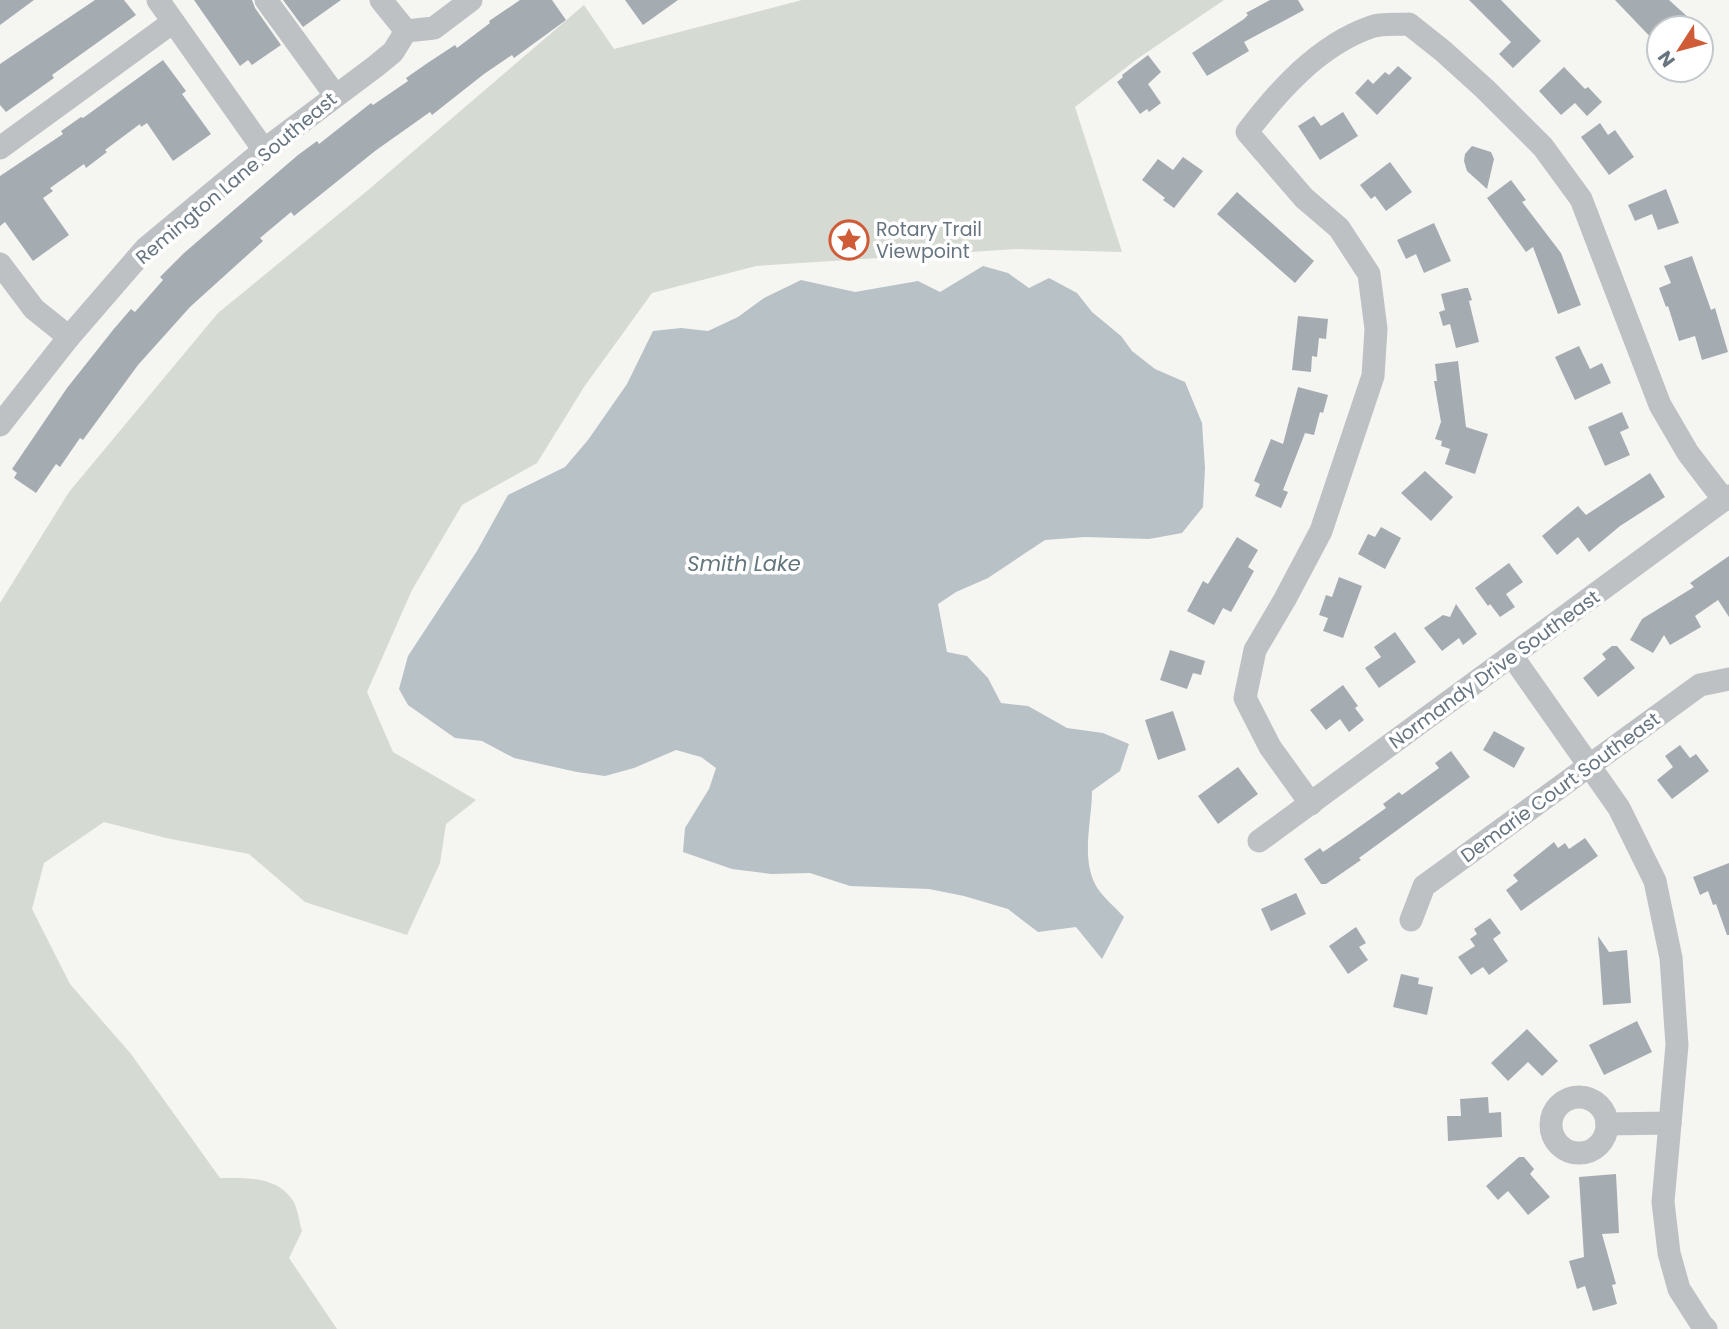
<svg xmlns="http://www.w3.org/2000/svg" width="1729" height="1329" font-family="Poppins,sans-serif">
	<rect width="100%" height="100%" fill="#f5f5f2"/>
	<path fill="#d5dad2" d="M802 0H1224L1137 59 1075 107 1122 252 1016 249 756 266 652 293 584 387 537 463 462 505 412 590 367 692 393 752 476 800 446 824 440 863 407 935 305 902 249 854 166 838 104 822 44 863 32 909 70 984 131 1054 220 1178C246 1178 275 1176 292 1199 298 1208 299 1222 302 1231L289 1258 337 1329H0V603L69 492 218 313 367 191 584 5 614 49Z"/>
	<path fill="#b8c1c6" d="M983 266 1008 273 1029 288 1049 278 1077 293 1092 312 1121 336 1132 351 1155 369 1185 382 1202 423 1205 468 1203 507 1182 533 1149 539 1085 537 1045 540 988 578 956 592 938 604 947 652 967 656 988 678 1001 703 1028 706 1067 728 1103 733 1129 744 1120 771 1092 791C1092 821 1081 855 1095 884 1101 896 1115 907 1124 917L1102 959 1076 927 1038 932 1008 909 964 896 929 889 850 886 810 873 771 874 732 869 683 852 685 828 709 789 716 768 701 757 676 750 634 768 605 776 577 772 514 758 482 741 455 738 408 705 399 689 408 656 477 551 508 495 565 467 588 440 627 384 653 331 681 328 708 331 738 317 764 298 801 280 855 292 918 281 940 292Z"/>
	<g fill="#a5acb1">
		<polygon points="0,0 34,0 0,25"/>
		<polygon points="95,0 124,0 136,15 52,75 54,78 6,112 0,105 0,64"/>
		<polygon points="194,0 252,0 255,8 281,45 252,65 248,60 240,66"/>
		<polygon points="283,0 341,0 303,27"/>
		<polygon points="520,0 552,0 566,20 514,58 512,55 484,74 432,115 430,112 375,151 294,216 291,212 260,238 263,241 190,307 138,365 83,440 80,438 60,467 56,464 36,493 14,478 17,473 12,469 67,388 113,330 131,309 135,312 163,280 160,277 184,253 298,155 317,141 319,144 371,103 373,105 408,81 406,78 429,62 455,45 457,48 490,23 489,21"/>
		<polygon points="625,0 678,0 643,25"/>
		<polygon points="1270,0 1298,0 1304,10 1244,42 1249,51 1207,76 1192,53 1244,19 1248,15 1246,13"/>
		<polygon points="1469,0 1501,0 1541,41 1513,68 1499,54 1511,42"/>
		<polygon points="1615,0 1669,0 1700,28 1659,28 1659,46"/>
		<polygon points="1148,55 1161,72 1148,84 1161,103 1149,112 1147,109 1140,114 1117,82 1123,77 1122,75"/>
		<polygon points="163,60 186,91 182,94 211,134 173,161 147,123 141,127 140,124 105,150 107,152 86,168 84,164 50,188 53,191 43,198 69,235 33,261 5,222 0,226 0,176 63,134 61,131 81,117 83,118"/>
		<polygon points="1398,66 1412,78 1377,115 1355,93 1368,79 1373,84 1385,72 1389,75"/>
		<polygon points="1564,67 1585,89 1588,87 1602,102 1587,116 1575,103 1561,115 1539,91"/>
		<polygon points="1343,112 1358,136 1320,160 1298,126 1314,116 1321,126"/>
		<polygon points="1600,123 1608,135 1615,130 1634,157 1609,175 1581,137"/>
		<polygon points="1472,146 1491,152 1494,159 1487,189 1467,171 1464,161 1465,154"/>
		<polygon points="1183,157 1203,171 1174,208 1163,200 1165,198 1142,180 1158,159 1173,170"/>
		<polygon points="1390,162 1412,192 1386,211 1375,196 1371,199 1360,185"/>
		<polygon points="1511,180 1526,200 1522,202 1561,253 1581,305 1558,314 1533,247 1526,252 1487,198"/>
		<polygon points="1666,189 1679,223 1658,230 1652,214 1635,221 1628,205"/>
		<polygon points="1237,192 1314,261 1295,283 1217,214"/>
		<polygon points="1434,223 1451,261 1424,273 1416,254 1406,259 1397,240"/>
		<polygon points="1692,256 1711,310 1715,308 1728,352 1702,360 1695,336 1679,341 1668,306 1666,307 1659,288 1671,283 1664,266"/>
		<polygon points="1465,288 1468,288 1472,300 1469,301 1479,342 1456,348 1450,324 1443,326 1439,312 1445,310 1441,294"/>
		<polygon points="1298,316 1328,319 1326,339 1319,338 1317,357 1312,356 1311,372 1292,370"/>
		<polygon points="1579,346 1590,369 1602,363 1611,383 1575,400 1555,357"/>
		<polygon points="1458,361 1466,427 1488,434 1475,474 1445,464 1450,449 1441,446 1442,441 1435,439 1441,422 1434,381 1437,381 1435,364"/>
		<polygon points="1298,387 1328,395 1323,413 1320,412 1314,435 1305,433 1283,490 1288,492 1281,508 1255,496 1260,484 1254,481 1271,439 1283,444"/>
		<polygon points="1622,412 1629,428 1620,432 1630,455 1605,466 1588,427"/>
		<polygon points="1425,471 1453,497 1431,521 1401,493"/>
		<polygon points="1650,473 1665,497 1620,526 1589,552 1578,537 1557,555 1542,536 1578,506 1586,515"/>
		<polygon points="1381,527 1401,538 1385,569 1358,554 1368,534 1375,537"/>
		<polygon points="1237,537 1258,550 1248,567 1254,571 1231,612 1223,608 1214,625 1187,611 1203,581 1208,584"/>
		<polygon points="1729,556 1729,617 1718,600 1695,616 1701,627 1670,645 1664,635 1653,653 1630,640 1642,619 1694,587 1690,583"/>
		<polygon points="1509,563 1523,582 1506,594 1515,607 1500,617 1490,604 1488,606 1475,588"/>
		<polygon points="1339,577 1362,586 1343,638 1323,631 1328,618 1319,615 1326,595 1332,597"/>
		<polygon points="1456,604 1477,634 1463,645 1459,638 1442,651 1424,628 1443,615 1450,617"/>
		<polygon points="1395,632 1416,662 1379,688 1365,668 1381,657 1374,647"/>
		<polygon points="1612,646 1617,646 1635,668 1598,697 1583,678 1606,659 1602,654"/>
		<polygon points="1170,650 1205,661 1201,675 1193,673 1187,689 1160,680"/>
		<polygon points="1343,685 1358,706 1355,708 1364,720 1349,732 1340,719 1326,730 1310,710"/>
		<polygon points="1173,711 1186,750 1158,760 1145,720"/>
		<polygon points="1494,731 1525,748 1514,768 1483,750"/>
		<polygon points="1680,745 1690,758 1696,754 1709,771 1672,799 1657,780 1673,767 1665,756"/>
		<polygon points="1451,751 1470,777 1359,858 1361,860 1326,884 1321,884 1304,859 1320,848 1323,852 1345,837 1386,808 1383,804 1399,792 1402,795 1439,768 1435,763"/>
		<polygon points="1238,767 1258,794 1218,824 1198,796"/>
		<polygon points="1585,838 1598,856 1521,911 1506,890 1518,881 1513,875 1554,842 1558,848 1565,843 1569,849"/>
		<polygon points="1729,863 1729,935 1727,935 1716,904 1713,905 1708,891 1700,895 1693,877"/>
		<polygon points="1296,893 1306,914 1271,931 1261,909"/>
		<polygon points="1490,918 1501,933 1493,939 1508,961 1489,975 1483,967 1471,975 1458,957 1475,946 1470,939 1477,934 1474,929"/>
		<polygon points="1356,927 1366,943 1359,947 1368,960 1348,974 1329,946"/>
		<polygon points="1598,936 1609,952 1627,950 1631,1003 1603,1005"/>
		<polygon points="1401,974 1419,978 1418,984 1433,987 1427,1015 1393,1007"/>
		<polygon points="1637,1021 1652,1052 1604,1075 1589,1045"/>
		<polygon points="1527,1029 1558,1061 1542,1076 1528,1062 1508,1081 1491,1063"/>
		<polygon points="1488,1097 1489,1113 1501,1112 1502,1137 1448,1141 1447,1116 1461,1116 1460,1099"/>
		<polygon points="1519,1157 1524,1157 1534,1169 1530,1174 1550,1197 1528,1215 1508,1191 1498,1200 1486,1186"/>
		<polygon points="1616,1174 1619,1233 1602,1234 1616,1284 1612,1285 1617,1304 1593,1311 1585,1286 1577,1289 1569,1261 1584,1257 1579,1177"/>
	</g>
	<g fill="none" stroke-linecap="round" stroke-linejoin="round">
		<g stroke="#bdc1c4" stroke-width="23">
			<polyline points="158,0 264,150"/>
			<polyline points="266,0 335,95"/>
			<polyline points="381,0 406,31"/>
			<polyline points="406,31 434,28 471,0"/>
			<polyline points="0,148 173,22"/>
			<polyline points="0,264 34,309 69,337"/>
			<polyline points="0,425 69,337 146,248 264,150 376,66 393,52 406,31"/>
			<polyline points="1512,656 1619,808 1655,881 1671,958 1677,1045 1663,1202 1669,1253 1679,1289 1702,1325 1706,1329"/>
			<path d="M1311 804 1270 747 1245 698 1255 650 1285 599 1321 531 1373 376 1376 329 1369 274 1339 228 1304 198 1247 132C1279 90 1319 45 1371 27 1382 23 1397 25 1409 24L1443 51 1485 89 1543 147 1581 199 1660 405 1688 453 1724 500"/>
			<polyline points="1259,841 1729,496"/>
			<polyline points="1411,920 1424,886 1700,685 1729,679"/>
			<circle cx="1579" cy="1125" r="28"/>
			<polyline points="1607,1124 1670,1123"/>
		</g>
	</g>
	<defs>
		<g id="sight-ring" transform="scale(2.0125)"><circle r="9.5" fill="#fff" stroke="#d05b37" stroke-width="1.5"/><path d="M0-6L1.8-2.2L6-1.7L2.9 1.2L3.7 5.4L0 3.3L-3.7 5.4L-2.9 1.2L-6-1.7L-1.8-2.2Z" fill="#d05b37"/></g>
	</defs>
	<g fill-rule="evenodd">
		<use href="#sight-ring" x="849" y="240"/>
	</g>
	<g text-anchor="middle" stroke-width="7" stroke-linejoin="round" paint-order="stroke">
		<g font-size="19" fill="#677580" stroke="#fff">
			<text transform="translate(236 178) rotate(-40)" y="7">Remington Lane Southeast</text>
			<text transform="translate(1494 669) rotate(-36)" y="7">Normandy Drive Southeast</text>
			<text transform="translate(1560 787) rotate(-36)" y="7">Demarie Court Southeast</text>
		</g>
		<g font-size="19" fill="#677580" stroke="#fff" text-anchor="start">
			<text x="876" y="236">Rotary Trail<tspan x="876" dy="22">Viewpoint</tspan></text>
		</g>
		<g font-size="21" font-style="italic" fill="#63767d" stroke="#fff">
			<text x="744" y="571">Smith Lake</text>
		</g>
	</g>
	<g transform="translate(1680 49) rotate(234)"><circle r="33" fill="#ffffff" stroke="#c2c8cc" stroke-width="2"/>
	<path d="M0-5L12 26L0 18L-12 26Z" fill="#d05b37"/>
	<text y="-10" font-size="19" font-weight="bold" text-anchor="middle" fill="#677580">N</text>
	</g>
</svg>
